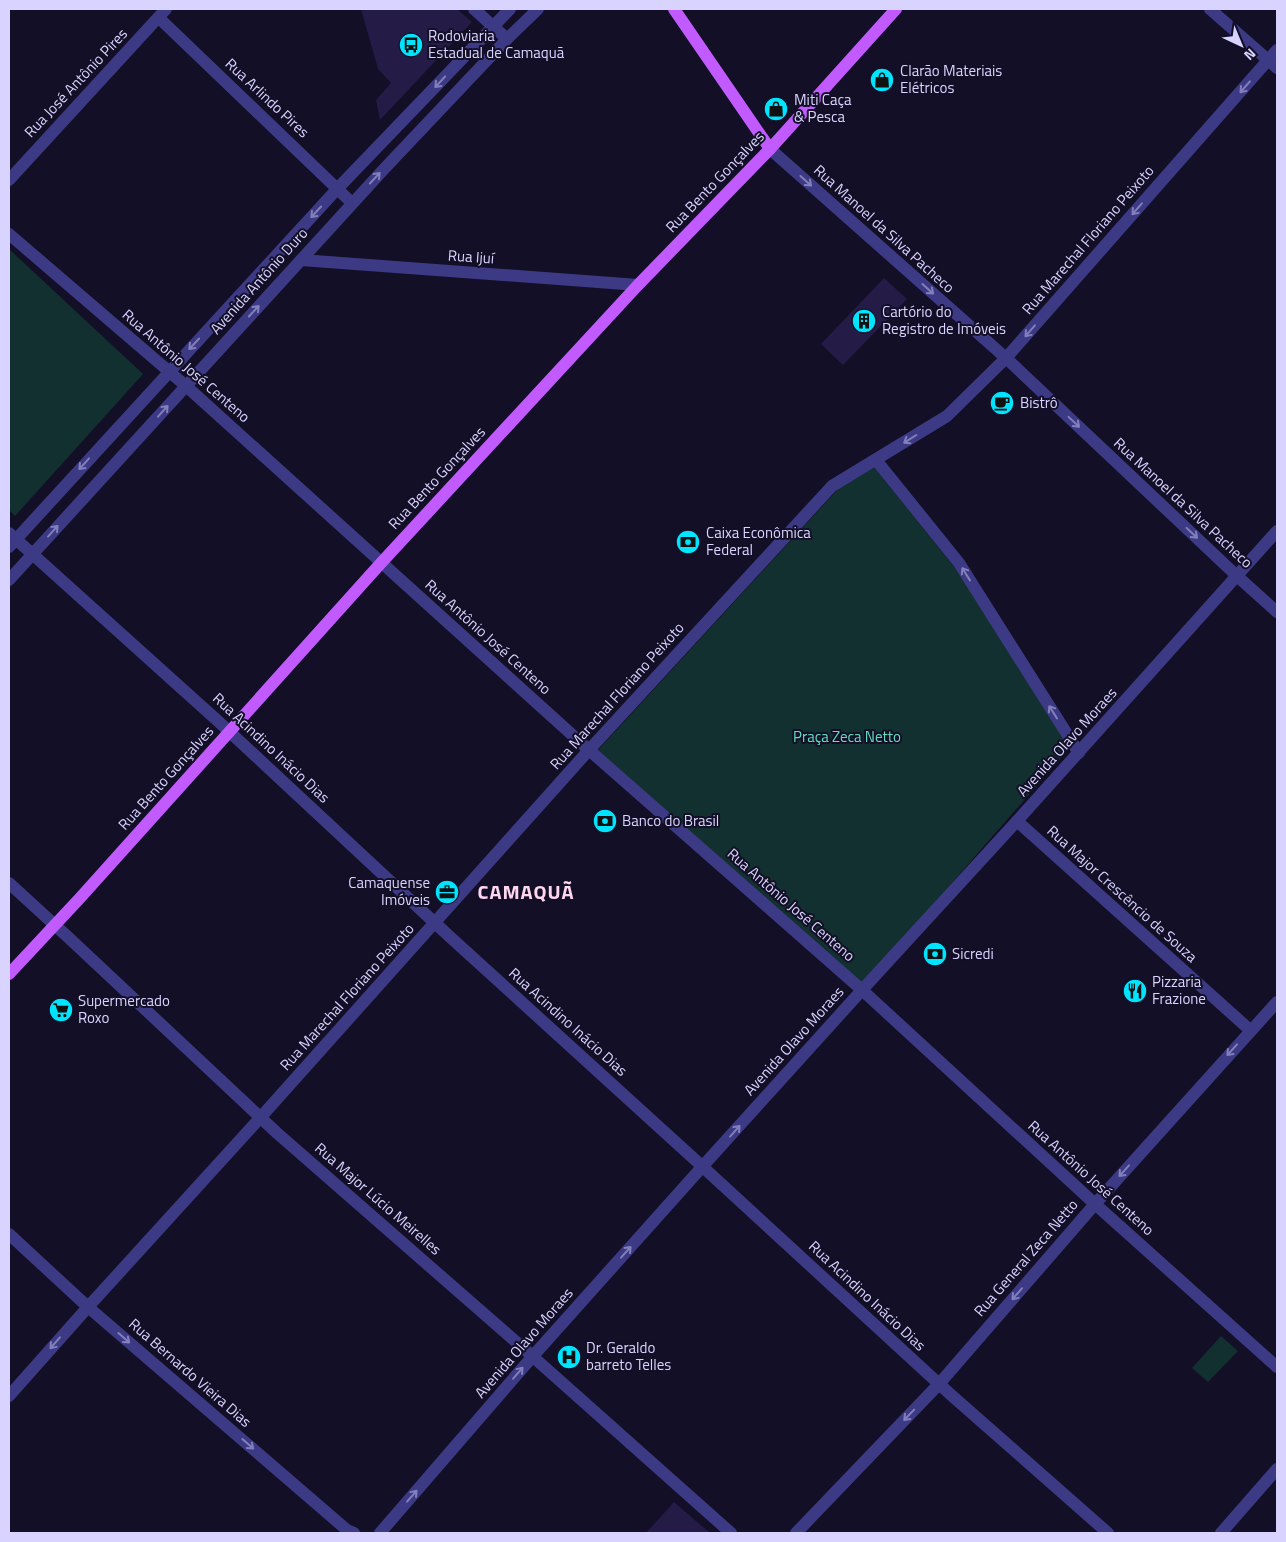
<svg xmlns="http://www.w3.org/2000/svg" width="1286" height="1542" font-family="'Titillium Web',sans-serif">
	<rect width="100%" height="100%" fill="#130f26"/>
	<g fill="#12302f">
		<polygon points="9,249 143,374 15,516 9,510"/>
		<polygon points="874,467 955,568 1073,744 863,985 598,750 838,489"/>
		<polygon points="1221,1336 1238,1351 1208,1382 1192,1368"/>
	</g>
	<g fill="#241b47">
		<polygon points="361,9 457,9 472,22 380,120 376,100 391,83 378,69"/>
		<polygon points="884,278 907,299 843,365 821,344"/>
		<polygon points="674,1502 710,1533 646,1533"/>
	</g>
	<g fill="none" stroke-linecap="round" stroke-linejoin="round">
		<g stroke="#3d3a85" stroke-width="12">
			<polyline points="474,9 507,39"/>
			<polyline points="1210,9 1277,68"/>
			<polyline points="159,18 352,203"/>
			<polyline points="770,149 1006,358 1237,576 1277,612"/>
			<polyline points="9,180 166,9"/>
			<polyline points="9,234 186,386 589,750 862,990 1095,1204 1277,1367"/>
			<polyline points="301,260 638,285"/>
			<polyline points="876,460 959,563 1079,753"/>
			<polyline points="9,533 219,722 449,936 692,1157 950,1394 1108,1533"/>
			<polyline points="9,547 338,188 510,9"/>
			<polyline points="9,580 384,169 507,39 538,9"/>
			<polyline points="1017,821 1250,1030"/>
			<polyline points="9,883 69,938 277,1133 522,1347 731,1533"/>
			<polyline points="9,1234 88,1307 347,1530 354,1533"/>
			<polyline points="9,1396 88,1307 260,1118 589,750 832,486 947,416 1006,358 1277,50"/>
			<polyline points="380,1533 533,1356 702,1167 862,990 1017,821 1277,531"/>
			<polyline points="796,1533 939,1384 1095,1204 1277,1002"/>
			<polyline points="1221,1533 1277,1469"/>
		</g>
		<g stroke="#c25bff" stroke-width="12">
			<polyline points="674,9 770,149"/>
			<polyline points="9,974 80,898 381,563 638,285 770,149 896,9"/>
		</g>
	</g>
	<defs><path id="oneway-shaft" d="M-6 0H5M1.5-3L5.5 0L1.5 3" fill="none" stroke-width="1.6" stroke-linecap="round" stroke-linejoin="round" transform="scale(1.25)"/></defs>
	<g stroke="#837fbc">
		<use href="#oneway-shaft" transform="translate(440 82) rotate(133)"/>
		<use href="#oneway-shaft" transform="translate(1245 87) rotate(131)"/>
		<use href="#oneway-shaft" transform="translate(375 178) rotate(-47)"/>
		<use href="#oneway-shaft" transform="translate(806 181) rotate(42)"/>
		<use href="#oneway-shaft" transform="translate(1137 209) rotate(131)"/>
		<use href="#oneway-shaft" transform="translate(316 212) rotate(133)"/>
		<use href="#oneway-shaft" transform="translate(928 289) rotate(42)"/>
		<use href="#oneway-shaft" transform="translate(254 311) rotate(-47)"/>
		<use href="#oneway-shaft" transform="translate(1030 331) rotate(131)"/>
		<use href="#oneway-shaft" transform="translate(194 344) rotate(133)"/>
		<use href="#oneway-shaft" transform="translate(163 411) rotate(-48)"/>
		<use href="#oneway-shaft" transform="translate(1074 422) rotate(43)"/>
		<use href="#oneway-shaft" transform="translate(910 439) rotate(148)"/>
		<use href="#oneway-shaft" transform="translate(84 464) rotate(132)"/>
		<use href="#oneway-shaft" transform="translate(53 531) rotate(-48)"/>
		<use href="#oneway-shaft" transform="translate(1192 533) rotate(43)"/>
		<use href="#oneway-shaft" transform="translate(966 574) rotate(-122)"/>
		<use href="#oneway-shaft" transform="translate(1053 712) rotate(-122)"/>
		<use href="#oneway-shaft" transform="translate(1232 1050) rotate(132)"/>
		<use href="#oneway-shaft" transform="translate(735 1131) rotate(-48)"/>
		<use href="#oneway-shaft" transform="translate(1124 1171) rotate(132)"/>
		<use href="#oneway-shaft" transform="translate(626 1252) rotate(-48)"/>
		<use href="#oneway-shaft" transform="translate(1017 1294) rotate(131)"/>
		<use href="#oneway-shaft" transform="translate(124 1338) rotate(41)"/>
		<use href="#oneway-shaft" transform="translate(55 1343) rotate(131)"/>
		<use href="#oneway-shaft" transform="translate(518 1373) rotate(-49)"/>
		<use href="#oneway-shaft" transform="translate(909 1415) rotate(134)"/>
		<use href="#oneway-shaft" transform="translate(248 1444) rotate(41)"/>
		<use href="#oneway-shaft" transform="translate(412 1496) rotate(-49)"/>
	</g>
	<defs>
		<g id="bus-disc" transform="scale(1.25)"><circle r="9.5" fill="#00e5ff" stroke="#130f26"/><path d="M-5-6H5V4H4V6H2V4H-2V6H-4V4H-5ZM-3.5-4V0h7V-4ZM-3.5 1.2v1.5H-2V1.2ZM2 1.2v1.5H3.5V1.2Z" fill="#111"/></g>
		<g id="shop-disc" transform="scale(1.25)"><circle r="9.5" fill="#00e5ff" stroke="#130f26"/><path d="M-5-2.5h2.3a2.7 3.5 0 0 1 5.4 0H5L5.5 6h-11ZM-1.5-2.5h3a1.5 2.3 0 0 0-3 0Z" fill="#111"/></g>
		<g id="building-disc" transform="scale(1.25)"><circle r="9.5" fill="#00e5ff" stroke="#130f26"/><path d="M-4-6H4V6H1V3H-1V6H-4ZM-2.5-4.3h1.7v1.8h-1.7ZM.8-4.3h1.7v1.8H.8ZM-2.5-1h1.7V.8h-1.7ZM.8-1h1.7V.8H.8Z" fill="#111"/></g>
		<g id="cafe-disc" transform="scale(1.25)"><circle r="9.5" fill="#00e5ff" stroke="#130f26"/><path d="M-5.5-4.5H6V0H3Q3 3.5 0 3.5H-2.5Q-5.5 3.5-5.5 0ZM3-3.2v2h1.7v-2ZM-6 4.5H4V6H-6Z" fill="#111"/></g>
		<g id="bank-disc" transform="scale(1.25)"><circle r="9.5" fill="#00e5ff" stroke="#130f26"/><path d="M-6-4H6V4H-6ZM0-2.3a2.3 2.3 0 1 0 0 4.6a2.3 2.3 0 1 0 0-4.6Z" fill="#111"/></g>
		<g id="office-disc" transform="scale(1.25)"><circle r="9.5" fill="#00e5ff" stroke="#130f26"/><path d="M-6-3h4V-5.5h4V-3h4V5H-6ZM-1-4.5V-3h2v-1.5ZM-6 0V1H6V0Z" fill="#111"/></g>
		<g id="restaurant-disc" transform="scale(1.25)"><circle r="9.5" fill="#00e5ff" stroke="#130f26"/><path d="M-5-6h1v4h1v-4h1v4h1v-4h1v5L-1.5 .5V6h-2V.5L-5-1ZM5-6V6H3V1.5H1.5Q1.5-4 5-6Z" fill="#111"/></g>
		<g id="supermarket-disc" transform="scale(1.25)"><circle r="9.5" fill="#00e5ff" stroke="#130f26"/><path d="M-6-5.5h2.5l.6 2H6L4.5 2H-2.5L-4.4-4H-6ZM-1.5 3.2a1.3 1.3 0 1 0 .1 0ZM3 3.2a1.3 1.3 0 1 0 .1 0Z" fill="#111"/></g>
		<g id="hospital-disc" transform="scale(1.25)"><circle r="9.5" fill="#00e5ff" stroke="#130f26"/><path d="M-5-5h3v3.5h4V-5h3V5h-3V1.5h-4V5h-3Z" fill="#111"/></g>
	</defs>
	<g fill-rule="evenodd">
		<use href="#bus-disc" x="411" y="45"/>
		<use href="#shop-disc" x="882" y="80"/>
		<use href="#shop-disc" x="776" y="109"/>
		<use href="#building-disc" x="864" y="321"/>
		<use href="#cafe-disc" x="1002" y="403"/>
		<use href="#bank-disc" x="688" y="542"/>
		<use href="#bank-disc" x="605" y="821"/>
		<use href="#office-disc" x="447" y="892"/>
		<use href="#bank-disc" x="935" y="954"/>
		<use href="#restaurant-disc" x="1135" y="991"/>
		<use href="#supermarket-disc" x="61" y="1010"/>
		<use href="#hospital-disc" x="569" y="1357"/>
	</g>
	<g text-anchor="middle" stroke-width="4" stroke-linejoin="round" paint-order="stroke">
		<g font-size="15" fill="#d9d4ff" stroke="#130f26" text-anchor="start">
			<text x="428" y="41">Rodoviaria<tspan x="428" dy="17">Estadual de Camaquã</tspan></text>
			<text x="900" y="76">Clarão Materiais<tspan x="900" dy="17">Elétricos</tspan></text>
			<text x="794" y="105">Miti Caça<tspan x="794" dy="17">&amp; Pesca</tspan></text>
			<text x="882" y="317">Cartório do<tspan x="882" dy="17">Registro de Imóveis</tspan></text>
			<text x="1020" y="408">Bistrô</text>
			<text x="706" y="538">Caixa Econômica<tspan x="706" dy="17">Federal</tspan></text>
			<text x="622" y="826">Banco do Brasil</text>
			<text x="430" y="888" text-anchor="end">Camaquense<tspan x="430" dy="17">Imóveis</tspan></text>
			<text x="952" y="959">Sicredi</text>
			<text x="1152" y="987">Pizzaria<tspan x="1152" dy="17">Frazione</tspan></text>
			<text x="78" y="1006">Supermercado<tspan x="78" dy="17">Roxo</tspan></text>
			<text x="586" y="1353">Dr. Geraldo<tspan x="586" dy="17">barreto Telles</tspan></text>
		</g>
		<g font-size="15" fill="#d9d4ff" stroke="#130f26">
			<text transform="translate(76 83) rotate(-47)" y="5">Rua José Antônio Pires</text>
			<text transform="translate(267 98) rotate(43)" y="5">Rua Arlindo Pires</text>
			<text transform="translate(715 182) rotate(-46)" y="5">Rua Bento Gonçalves</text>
			<text transform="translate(884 229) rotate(42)" y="5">Rua Manoel da Silva Pacheco</text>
			<text transform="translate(1088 240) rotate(-49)" y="5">Rua Marechal Floriano Peixoto</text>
			<text transform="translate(471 257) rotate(4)" y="5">Rua Ijuí</text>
			<text transform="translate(259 281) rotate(-48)" y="5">Avenida Antônio Duro</text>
			<text transform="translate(186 366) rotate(41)" y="5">Rua Antônio José Centeno</text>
			<text transform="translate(437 478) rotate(-47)" y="5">Rua Bento Gonçalves</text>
			<text transform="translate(1183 503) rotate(43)" y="5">Rua Manoel da Silva Pacheco</text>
			<text transform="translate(488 637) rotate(42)" y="5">Rua Antônio José Centeno</text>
			<text transform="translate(617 696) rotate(-48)" y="5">Rua Marechal Floriano Peixoto</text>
			<text transform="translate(1067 742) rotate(-48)" y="5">Avenida Olavo Moraes</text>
			<text transform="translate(271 748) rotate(43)" y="5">Rua Acindino Inácio Dias</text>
			<text transform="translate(166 778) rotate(-48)" y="5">Rua Bento Gonçalves</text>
			<text transform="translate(1122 894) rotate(42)" y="5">Rua Major Crescêncio de Souza</text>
			<text transform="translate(791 905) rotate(41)" y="5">Rua Antônio José Centeno</text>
			<text transform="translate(347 997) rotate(-48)" y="5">Rua Marechal Floriano Peixoto</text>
			<text transform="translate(568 1022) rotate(42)" y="5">Rua Acindino Inácio Dias</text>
			<text transform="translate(794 1041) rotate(-48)" y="5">Avenida Olavo Moraes</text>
			<text transform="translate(1091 1178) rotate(42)" y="5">Rua Antônio José Centeno</text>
			<text transform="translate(378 1199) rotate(41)" y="5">Rua Major Lúcio Meirelles</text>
			<text transform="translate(1026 1258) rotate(-49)" y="5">Rua General Zeca Netto</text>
			<text transform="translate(867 1296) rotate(43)" y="5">Rua Acindino Inácio Dias</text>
			<text transform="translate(524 1343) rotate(-49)" y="5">Avenida Olavo Moraes</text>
			<text transform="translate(190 1373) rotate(41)" y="5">Rua Bernardo Vieira Dias</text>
		</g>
		<g font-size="15" fill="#5fe0c0" stroke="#130f26">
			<text x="847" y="742">Praça Zeca Netto</text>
		</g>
		<g font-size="20" font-weight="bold" letter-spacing="1" fill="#ffd6f0" stroke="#130f26">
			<text x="526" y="899">CAMAQUÃ</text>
		</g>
	</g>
	<rect width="1286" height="1542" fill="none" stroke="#d9d4ff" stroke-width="20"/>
	<g transform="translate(1241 45) rotate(136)" stroke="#130f26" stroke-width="4" paint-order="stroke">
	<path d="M0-4L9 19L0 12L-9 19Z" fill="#d9d4ff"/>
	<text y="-8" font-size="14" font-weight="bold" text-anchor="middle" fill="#d9d4ff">N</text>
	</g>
</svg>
